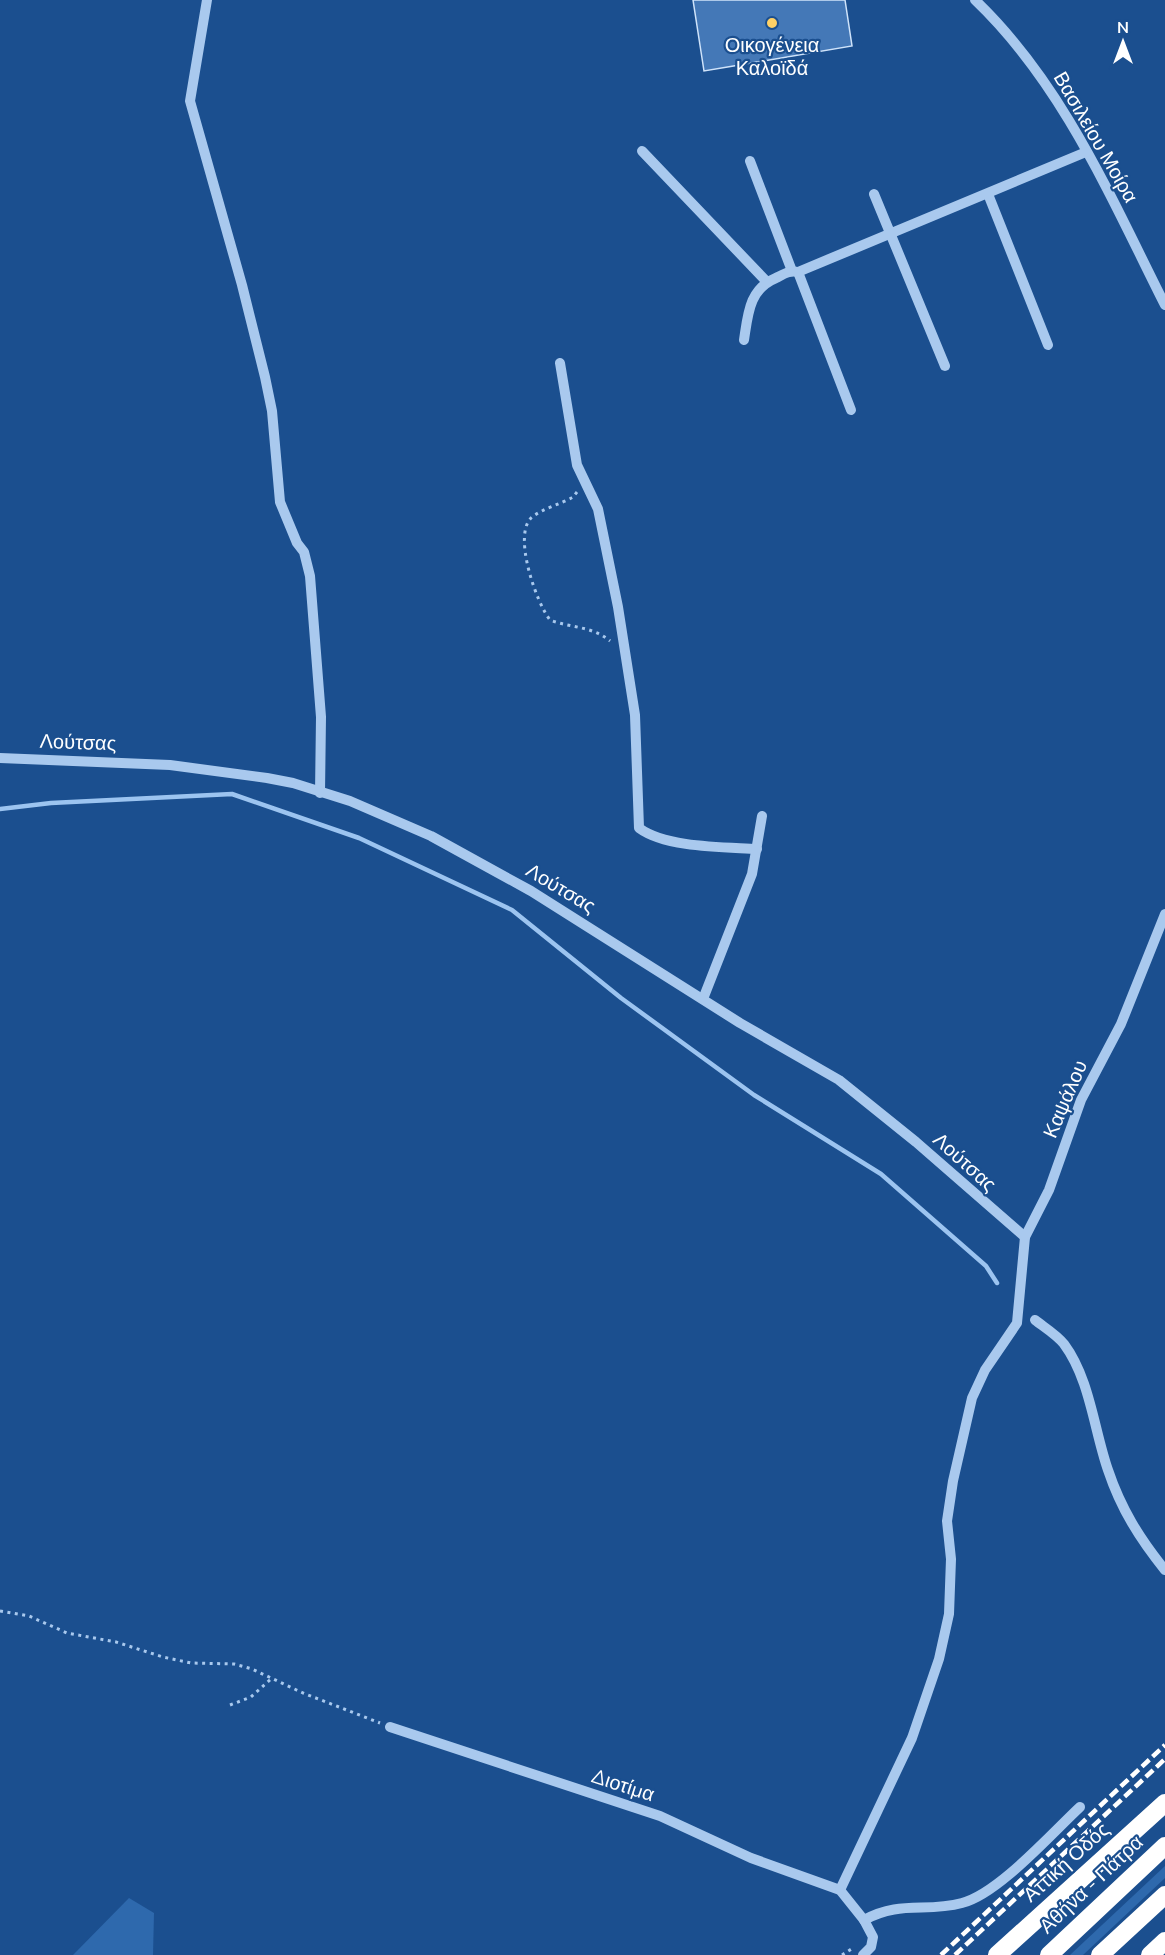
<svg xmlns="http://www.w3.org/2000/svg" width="1165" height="1955" font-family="'Nunito Sans',sans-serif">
	<rect width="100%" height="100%" fill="#1b4f8f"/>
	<g fill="#2e69ad">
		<polygon points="1165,1866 1165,1878 1083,1955 1070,1955"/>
		<polygon points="129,1898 154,1913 153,1955 73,1955"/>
	</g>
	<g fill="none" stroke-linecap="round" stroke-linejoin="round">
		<polyline stroke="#9cc4f0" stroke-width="4.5" points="0,809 51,803 232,794 359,838 512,910 621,998 754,1095 881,1174 986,1266 997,1283"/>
	</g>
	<polygon fill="#4478b7" stroke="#cfe3fa" stroke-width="1.5" points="693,0 845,0 852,46 704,71"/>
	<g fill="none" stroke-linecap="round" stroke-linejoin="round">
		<g stroke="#a9c9ee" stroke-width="3" stroke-dasharray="3 4.5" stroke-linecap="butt">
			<path d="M577 492 573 497C561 504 541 509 531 518 513 536 536 602 550 620 571 628 592 626 610 641"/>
			<polyline points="0,1611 29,1616 67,1633 116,1642 163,1657 191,1663 234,1664 252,1669 303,1693 380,1723"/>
			<polyline points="230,1705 251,1697 271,1679"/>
			<polyline points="842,1955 853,1948"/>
		</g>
		<g stroke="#a9c9ee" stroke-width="10">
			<polyline points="207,0 190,101 242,285 265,377 272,411 280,502 297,543 304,552 310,576 321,717 320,793"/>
			<path d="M975 0C1063 84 1111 198 1165 305"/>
			<polyline points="642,151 767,282"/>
			<polyline points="750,161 792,271"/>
			<polyline points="874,194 945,366"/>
			<polyline points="988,194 1048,345"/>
			<polyline points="798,272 851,410"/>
			<path d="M744 340C748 314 749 289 776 278 784 274 790 270 798 272L1086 152"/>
			<path d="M560 363 577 465 598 509 618 607 635 715 639 828C666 848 724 847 757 849"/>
			<polyline points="0,758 170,765 267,778 293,783 350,801 431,836 531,891 740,1023 839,1080 916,1142 1025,1237"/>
			<polyline points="703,999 752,874 762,816"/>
			<path d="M1035 1320C1044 1327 1057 1335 1064 1344 1090 1379 1094 1430 1108 1470 1121 1509 1140 1539 1165 1570"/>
			<polyline points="390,1727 660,1816 751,1858 840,1890 864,1920 873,1937 871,1947 863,1955"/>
			<polyline points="840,1890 912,1738 939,1659 949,1614 951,1559 947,1521 953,1481 972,1398 985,1370 1017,1323 1025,1237 1049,1190 1081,1100 1121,1024 1165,914"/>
			<path d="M864 1920C901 1900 925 1913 962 1903 998 1894 1051 1834 1080 1807"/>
		</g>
		<g stroke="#fff" stroke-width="18">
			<polyline points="997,1955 1165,1803"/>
			<polyline points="1049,1955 1165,1846"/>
			<polyline points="1100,1955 1165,1895"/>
			<polyline points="1150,1955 1165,1941"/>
		</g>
		<g stroke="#fff" stroke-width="4.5" stroke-dasharray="10 4.5" stroke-linecap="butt">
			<polyline points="941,1955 1165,1745"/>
			<polyline points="955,1955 1165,1759"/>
		</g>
	</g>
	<circle fill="#ffd166" stroke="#1b4f8f" stroke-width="2" cx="772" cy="23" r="6"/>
	<g text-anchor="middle" stroke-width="4.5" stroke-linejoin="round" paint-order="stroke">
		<g font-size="20" fill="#fff" stroke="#1b4f8f">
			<text x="772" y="52">Οικογένεια<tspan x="772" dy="23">Καλοϊδά</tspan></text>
		</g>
		<g font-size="20" fill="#fff" stroke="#1b4f8f">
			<text transform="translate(1096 137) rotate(60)" y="7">Βασιλείου Μοίρα</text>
			<text transform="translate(78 742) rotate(2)" y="7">Λούτσας</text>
			<text transform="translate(561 888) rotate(31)" y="7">Λούτσας</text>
			<text transform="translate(1065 1099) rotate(-67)" y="7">Καψάλου</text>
			<text transform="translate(965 1162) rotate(42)" y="7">Λούτσας</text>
			<text transform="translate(623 1785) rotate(18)" y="7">Διοτίμα</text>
			<text transform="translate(1066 1862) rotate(-42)" y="7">Αττική Οδός</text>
			<text transform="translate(1091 1884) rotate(-43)" y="7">Αθήνα - Πάτρα</text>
		</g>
	</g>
	<g transform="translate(1123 42)" stroke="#1b4f8f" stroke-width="4.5" paint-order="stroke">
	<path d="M0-4.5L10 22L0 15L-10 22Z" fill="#ffffff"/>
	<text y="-9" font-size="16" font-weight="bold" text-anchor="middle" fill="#ffffff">N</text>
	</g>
</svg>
